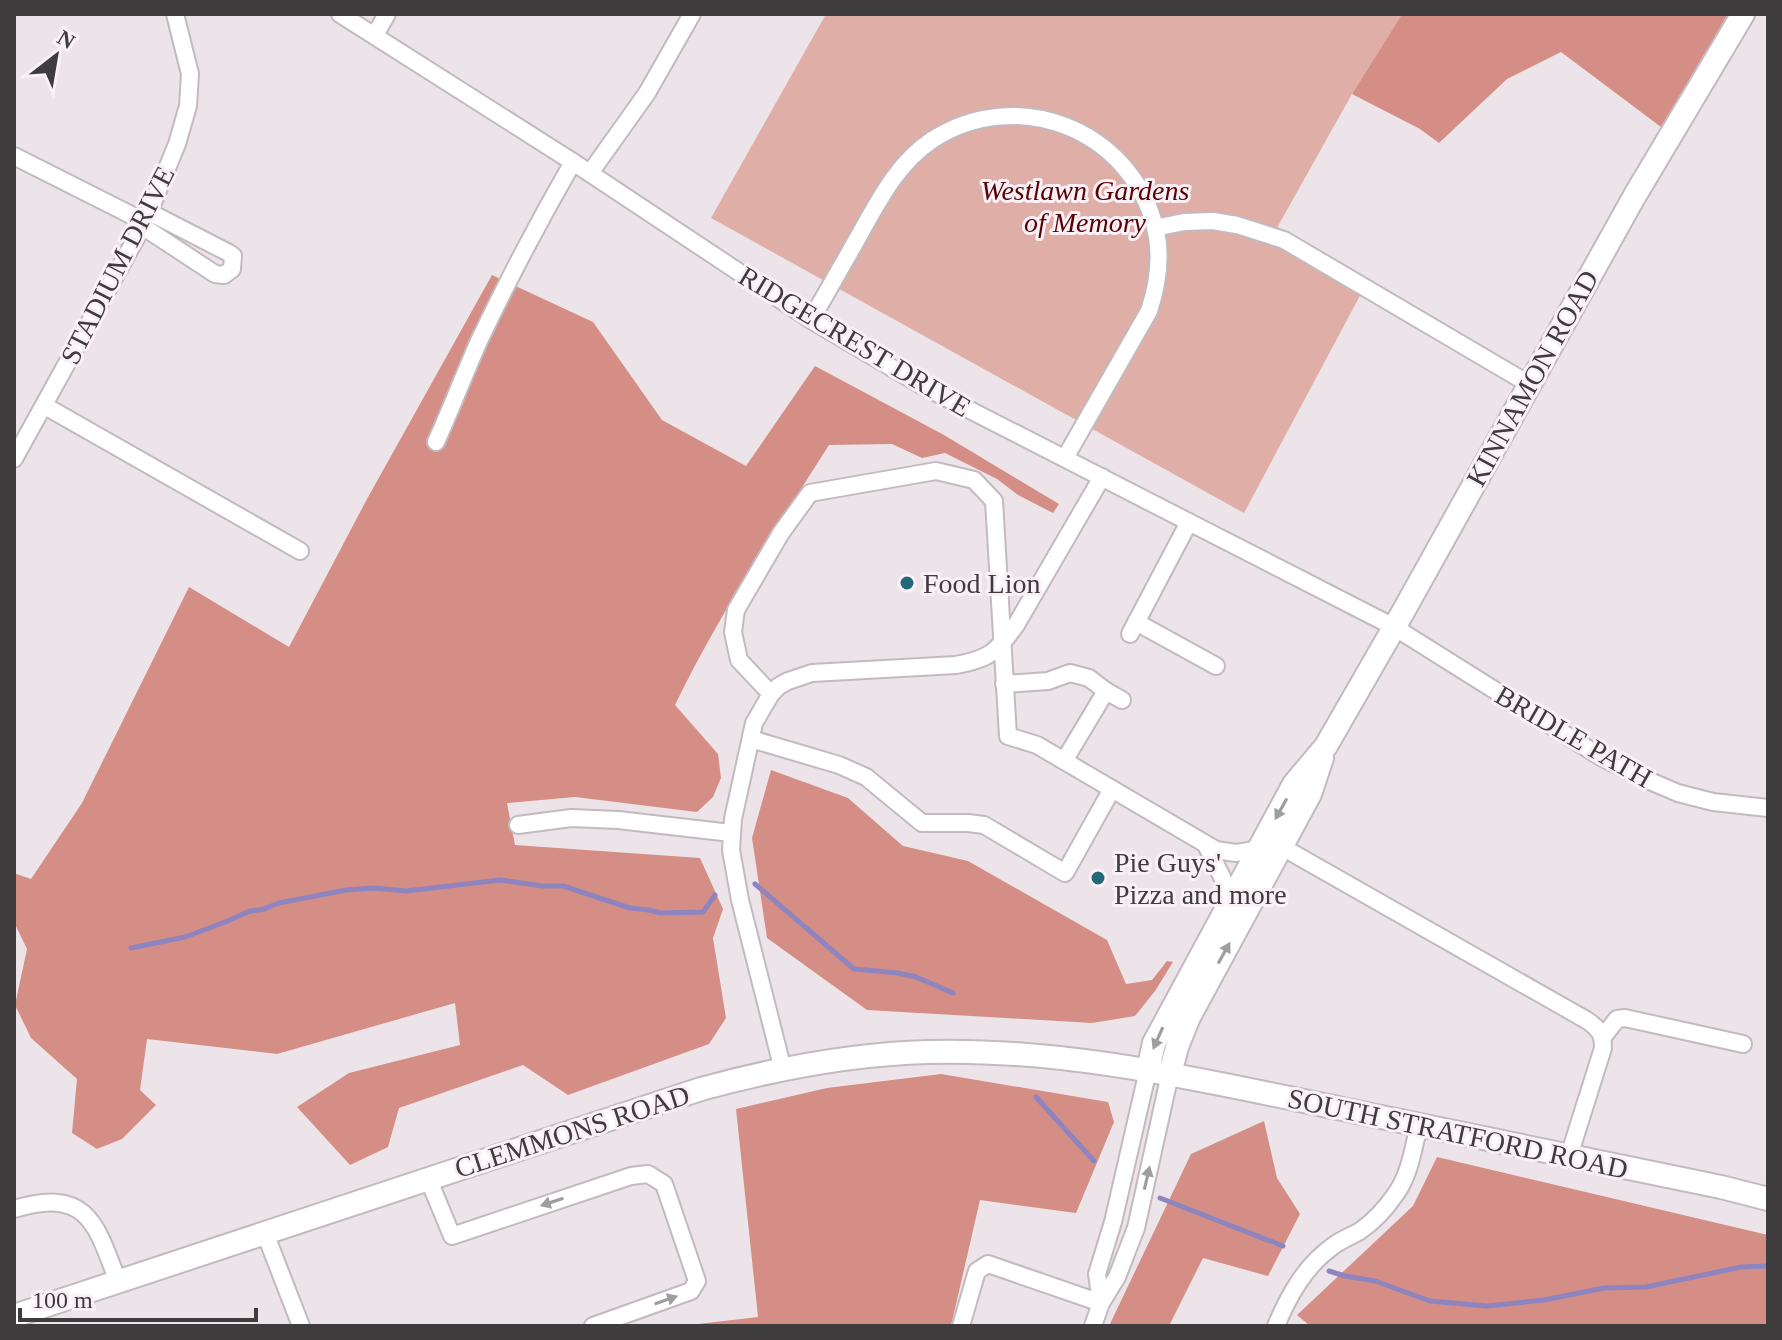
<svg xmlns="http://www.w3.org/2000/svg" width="1782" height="1340" font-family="'Times New Roman',serif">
	<rect width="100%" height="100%" fill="#ede4ea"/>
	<polygon fill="#dfaea7" points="826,14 1402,14 1352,94 1278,226 1276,244 1363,290 1244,513 711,218"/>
	<g fill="#d58e85">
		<polygon points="1402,14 1728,14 1661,127 1561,52 1507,79 1439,143 1420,129 1352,94"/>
		<path d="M492 275 593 322 662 420 746 466 815 366 944 435 1059 504 1053 513 1018 495 997 479 945 453 922 458 892 444 829 445C775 530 719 614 675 705L718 754 721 778 713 797 697 812 575 797 507 803 515 845 700 858 723 909 713 938 726 1018 709 1044 568 1095 523 1065 399 1108 388 1147 350 1165 297 1107 349 1073 460 1045 455 1003 277 1054 147 1039 140 1090 156 1105 122 1139 97 1149 72 1133 77 1079 31 1038 15 1005 27 949 14 922V873L31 879 82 803 189 587 289 647 367 499Z"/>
		<polygon points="771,770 848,798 903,846 968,861 1107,940 1126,984 1152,980 1167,961 1173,962 1155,991 1135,1016 1092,1023 867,1010 767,938 752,838"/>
		<polygon points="941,1074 1108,1102 1114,1122 1076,1213 980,1200 951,1326 681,1326 758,1317 736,1109 827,1088"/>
		<polygon points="1264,1121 1277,1178 1300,1214 1268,1276 1203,1258 1169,1326 1109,1326 1191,1154"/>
		<polygon points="1437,1157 1768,1235 1768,1326 1310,1326 1297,1315 1413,1206"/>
	</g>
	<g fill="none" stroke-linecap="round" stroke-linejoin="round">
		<g stroke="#8e84bf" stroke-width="5">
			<polyline points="755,884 854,969 898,973 916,977 953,993"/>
			<polyline points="131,948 185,937 225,922 250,911 264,909 279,903 346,890 374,888 406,891 500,880 543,886 563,886 630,908 649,910 660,913 703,912 715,895"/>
			<polyline points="1036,1097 1094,1161"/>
			<polyline points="1160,1198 1283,1246"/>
			<polyline points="1329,1271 1345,1276 1375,1281 1430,1301 1487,1306 1544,1300 1604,1288 1646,1287 1741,1267 1768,1266"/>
		</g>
		<g stroke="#c3bac0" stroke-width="20">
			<g id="minor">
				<polyline points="340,14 573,162 811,320 921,385 1394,627 1601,757 1645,779 1678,793 1713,802 1768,808"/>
				<polyline points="375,35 387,14"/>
				<polyline points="14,156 145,222"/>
				<polyline points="590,173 647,93 692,14"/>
				<polyline points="142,226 215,274 224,275 232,269 233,256 229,253 149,212"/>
				<polyline points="1155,228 1184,222 1213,221 1237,225 1284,240 1529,384"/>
				<path d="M811 320C826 294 841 267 856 241 877 204 896 164 932 140 1017 85 1130 129 1155 227 1162 255 1158 284 1149 311L1065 458"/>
				<polyline points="45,406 300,551"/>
				<path d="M436 442C451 409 464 375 479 341 508 280 539 221 573 162"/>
				<polyline points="14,459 145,222 177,144 188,106 190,74 175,14"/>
				<polyline points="1136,622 1216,666"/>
				<polyline points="1130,634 1189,522"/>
				<polyline points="1004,684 1048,681 1070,673 1089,678 1106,691 1064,761"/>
				<polyline points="1106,691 1122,700"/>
				<polyline points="771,694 739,660 733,632 736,610 781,533 810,493 936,471 974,480 994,501 1008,736 1037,745 1216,850 1236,853 1258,849"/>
				<polyline points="751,739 839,765 866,777 922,823 968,823 984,825 1065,873 1112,789"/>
				<polyline points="518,825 571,818 618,820 731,833"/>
				<polyline points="1206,845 1222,877 1230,902"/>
				<path d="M1282 847 1588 1021C1599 1029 1603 1034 1603 1048L1569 1156"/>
				<polyline points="1603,1037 1617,1019 1625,1018 1743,1044"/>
				<path d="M783 1070 740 900 731 850 733 819 754 723 771 694 779 686 788 681 812 673 956 665C990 659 996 652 1016 625L1102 477"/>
				<polyline points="428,1178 452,1236 631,1176 648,1174 664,1184 697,1281 691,1291 593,1326"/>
				<path d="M14 1209C87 1187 96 1223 118 1282"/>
				<polyline points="265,1233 301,1326"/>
				<polyline points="1101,1303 1097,1274 1113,1222 1148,1070"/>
				<polyline points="961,1326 977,1271 988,1264 1101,1303"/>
				<polyline points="1093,1326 1101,1303 1117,1277 1136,1228 1170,1074"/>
				<path d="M1276 1326C1289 1295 1305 1266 1333 1246 1341 1240 1351 1236 1360 1231 1373 1222 1386 1208 1395 1195 1410 1175 1413 1149 1419 1125"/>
			</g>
		</g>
		<g stroke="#c3bac0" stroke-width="26">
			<g id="major">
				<polyline points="1148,1070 1154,1043 1294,784 1326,746 1403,612 1634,197 1743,14"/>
				<polyline points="1170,1074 1177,1047 1189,1017 1310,794 1322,758"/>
				<path d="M14 1316 701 1089C774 1069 852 1054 928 1052 1070 1048 1209 1082 1347 1110 1472 1136 1597 1161 1721 1187L1768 1199"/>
			</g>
		</g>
		<use href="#minor" stroke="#fff" stroke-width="16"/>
		<use href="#major" stroke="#fff" stroke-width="22"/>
	</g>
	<defs><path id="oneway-solid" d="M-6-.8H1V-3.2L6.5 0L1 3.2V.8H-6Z" transform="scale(2)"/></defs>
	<g fill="#9f9e9e">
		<use href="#oneway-solid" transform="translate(1281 809) rotate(119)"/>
		<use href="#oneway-solid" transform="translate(1224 953) rotate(-61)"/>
		<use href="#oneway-solid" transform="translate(1158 1038) rotate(114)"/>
		<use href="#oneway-solid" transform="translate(1147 1178) rotate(-77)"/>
		<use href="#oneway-solid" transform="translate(552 1202) rotate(162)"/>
		<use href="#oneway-solid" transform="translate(666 1300) rotate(-19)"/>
	</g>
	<g fill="#26687b" stroke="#faf1f7" stroke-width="3">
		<circle cx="907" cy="583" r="8"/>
		<circle cx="1098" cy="878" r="8"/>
	</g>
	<g text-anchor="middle" stroke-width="6" stroke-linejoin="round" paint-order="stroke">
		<g font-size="28" font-style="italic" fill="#580004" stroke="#faf1f7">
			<text x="1085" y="200">Westlawn Gardens<tspan x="1085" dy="32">of Memory</tspan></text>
		</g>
		<g font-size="28" fill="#3f3c3e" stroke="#faf1f7">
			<text transform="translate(117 265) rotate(-63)" y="10">STADIUM DRIVE</text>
			<text transform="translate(855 341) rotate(31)" y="10">RIDGECREST DRIVE</text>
			<text transform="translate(1532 378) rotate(-61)" y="10">KINNAMON ROAD</text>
			<text transform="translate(1574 736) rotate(30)" y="10">BRIDLE PATH</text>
			<text transform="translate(572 1131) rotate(-18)" y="10">CLEMMONS ROAD</text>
			<text transform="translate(1458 1133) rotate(12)" y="10">SOUTH STRATFORD ROAD</text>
		</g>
		<g font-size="28" fill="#3f3c3e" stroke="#faf1f7" text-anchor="start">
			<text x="923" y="593">Food Lion</text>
			<text x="1114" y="872">Pie Guys'<tspan x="1114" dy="32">Pizza and more</tspan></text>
		</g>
	</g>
	<rect width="1782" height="1340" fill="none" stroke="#3f3c3e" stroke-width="32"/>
	<g transform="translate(56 56) rotate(31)" stroke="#faf1f7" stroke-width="6" paint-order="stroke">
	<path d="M0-6L14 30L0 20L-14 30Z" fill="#3f3c3e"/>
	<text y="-12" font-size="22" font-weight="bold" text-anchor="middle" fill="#3f3c3e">N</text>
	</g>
	<path d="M20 1308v12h236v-12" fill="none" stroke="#3f3c3e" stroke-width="4"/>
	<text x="32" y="1308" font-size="24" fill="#3f3c3e" stroke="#faf1f7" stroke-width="6" paint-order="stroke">100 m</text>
</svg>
